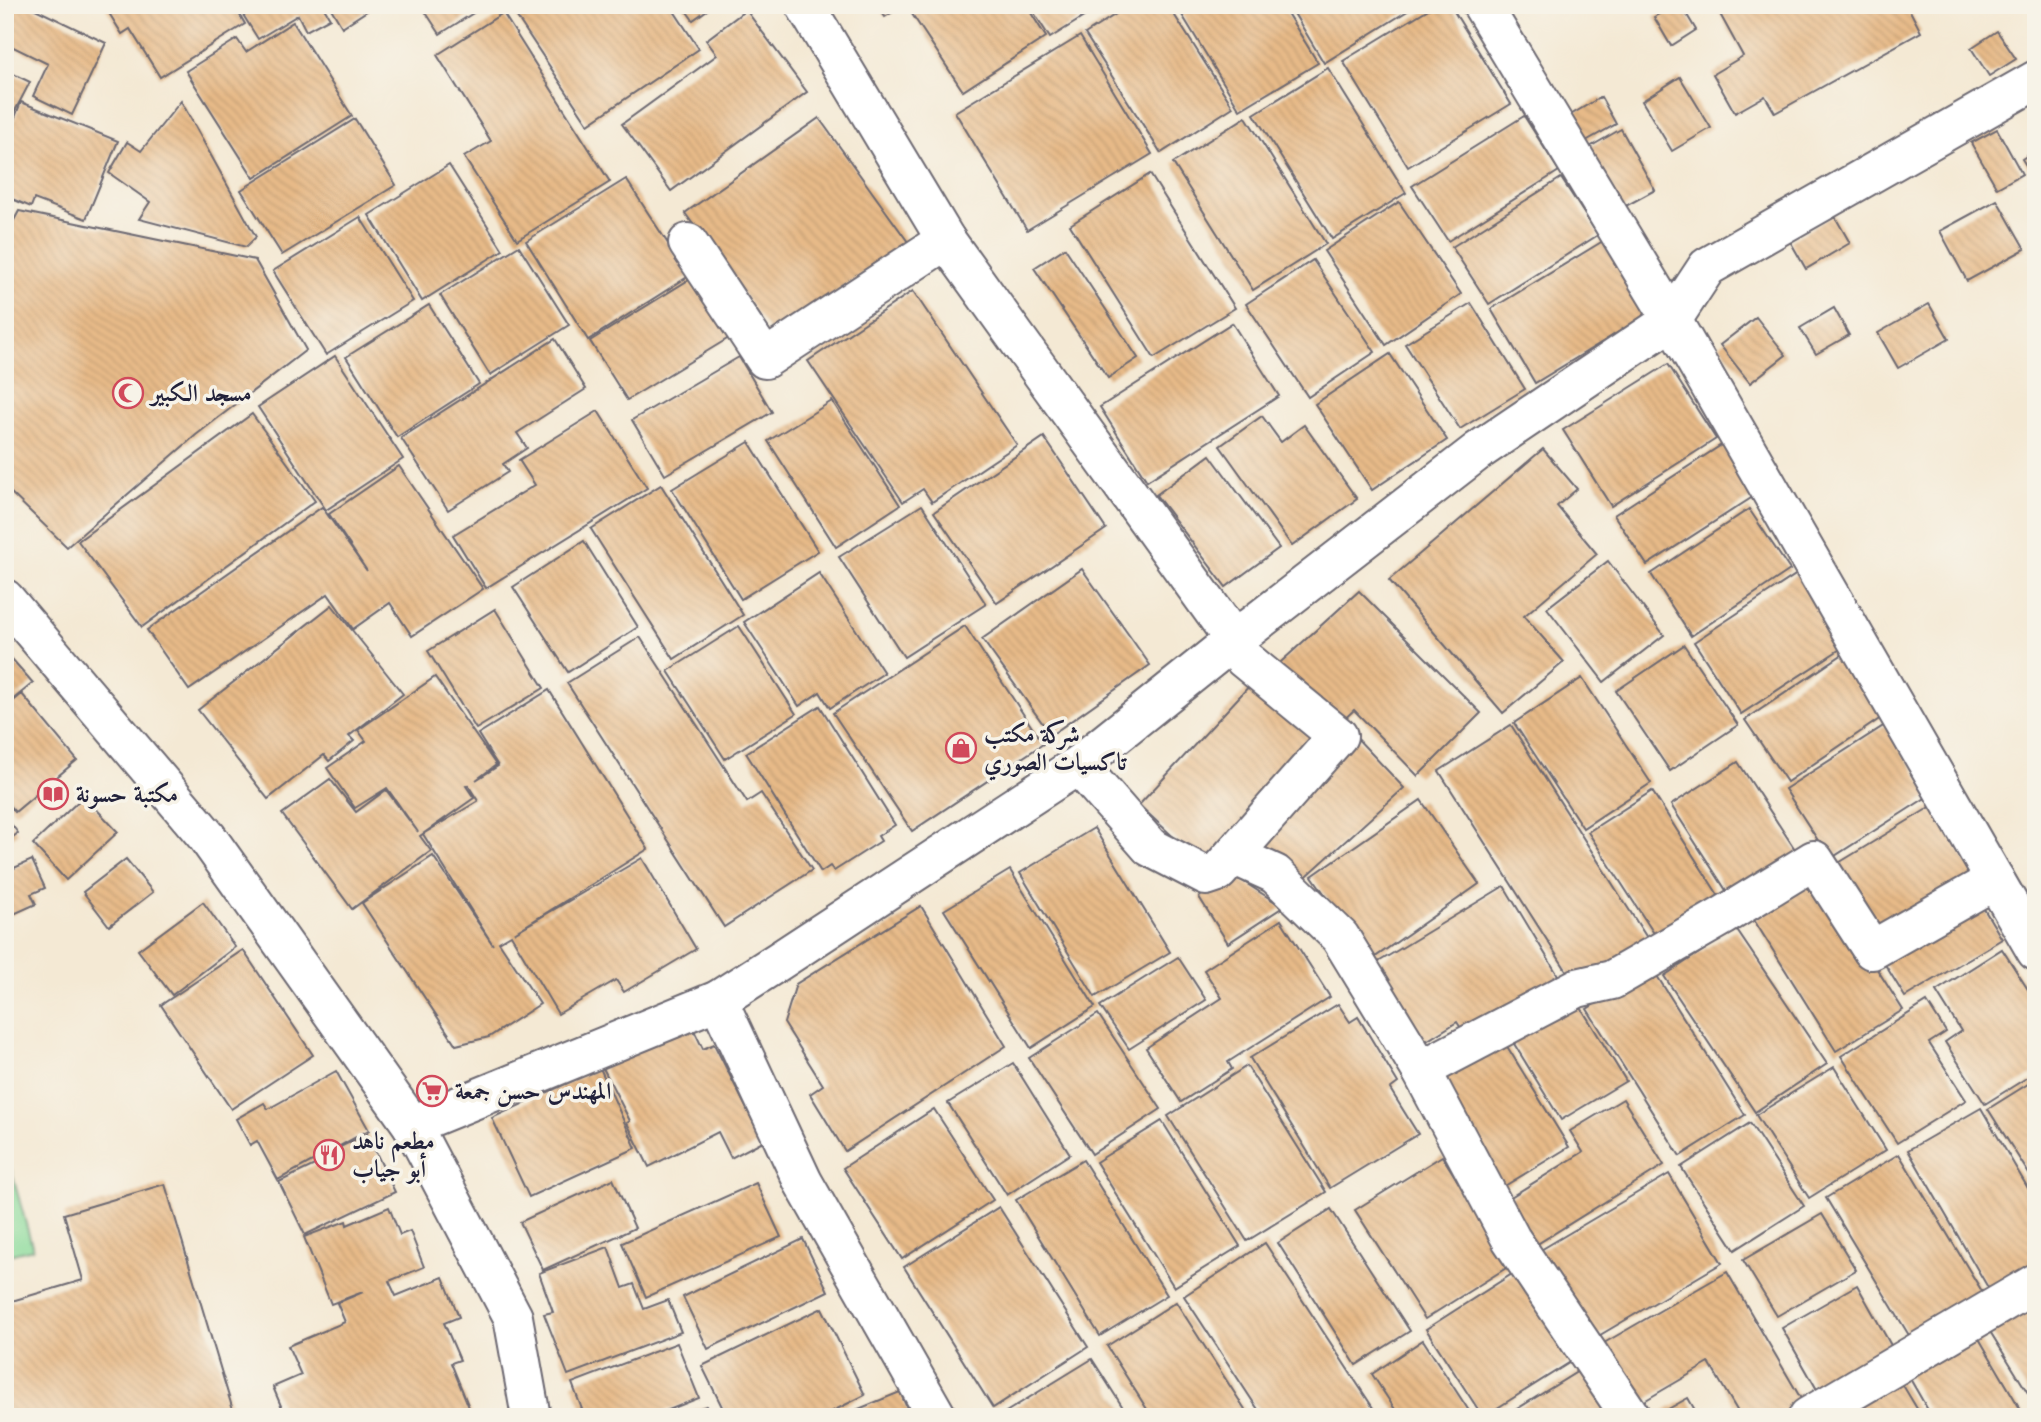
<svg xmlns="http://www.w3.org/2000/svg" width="2041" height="1422" font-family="Cardo,Amiri,serif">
	<defs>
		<pattern id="building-back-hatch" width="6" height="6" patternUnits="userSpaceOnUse" patternTransform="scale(1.75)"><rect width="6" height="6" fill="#e7ba88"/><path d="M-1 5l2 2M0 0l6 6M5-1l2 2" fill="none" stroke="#c6a076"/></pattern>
	</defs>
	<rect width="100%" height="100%" fill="#f7f3e8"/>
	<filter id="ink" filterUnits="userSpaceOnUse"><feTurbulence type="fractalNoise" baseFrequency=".0143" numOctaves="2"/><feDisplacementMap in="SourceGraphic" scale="14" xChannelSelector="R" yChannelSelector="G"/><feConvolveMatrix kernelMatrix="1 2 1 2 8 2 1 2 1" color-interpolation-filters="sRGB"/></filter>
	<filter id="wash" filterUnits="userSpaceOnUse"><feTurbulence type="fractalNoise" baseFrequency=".00686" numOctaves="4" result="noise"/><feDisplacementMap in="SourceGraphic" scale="28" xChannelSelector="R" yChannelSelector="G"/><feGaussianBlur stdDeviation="1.57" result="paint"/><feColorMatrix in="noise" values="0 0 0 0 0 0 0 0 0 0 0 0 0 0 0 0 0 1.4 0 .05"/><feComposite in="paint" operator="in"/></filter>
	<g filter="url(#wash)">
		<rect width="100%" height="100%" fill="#f4e9d4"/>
		<polygon fill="#8bdb9b" stroke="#567e6b" stroke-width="2" points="5,1148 33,1249 5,1256"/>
		<g id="blocks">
			<g fill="url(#building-back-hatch)">
				<polygon points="10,5 27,5 106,43 72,115 33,96 48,64 5,43 5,15"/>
				<polygon points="104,5 234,5 245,24 160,77 130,29 122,34"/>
				<polygon points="237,5 322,5 330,18 306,31 298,15 258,39"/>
				<polygon points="329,5 376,5 342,27"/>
				<polygon points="421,5 486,5 440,34"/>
				<polygon points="522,5 670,5 699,49 588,124 513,11"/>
				<polygon points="682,5 714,5 693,20"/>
				<polygon points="877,5 904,5 885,17"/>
				<polygon points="925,5 1026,5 1046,37 963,91 912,14"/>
				<polygon points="1029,5 1103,5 1050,38"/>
				<polygon points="1130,5 1168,5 1233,107 1161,153 1085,34"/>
				<polygon points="1176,5 1282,5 1318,63 1240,110"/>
				<polygon points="1289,5 1417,5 1324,63"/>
				<polygon points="1435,5 1450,5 1511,104 1408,167 1343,61"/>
				<polygon points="1674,5 1681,5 1696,30 1671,46 1654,17"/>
				<polygon points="1715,5 1907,5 1921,32 1775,113 1765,96 1735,113 1713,74 1743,56"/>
				<polygon points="746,10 807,92 671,191 622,124 717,55 706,40"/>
				<polygon points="503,13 610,182 517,240 464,157 491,141 437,55"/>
				<polygon points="293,22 352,116 254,178 186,71 237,39 246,52"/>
				<polygon points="1997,31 2016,59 1989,76 1971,48"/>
				<polygon points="1080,36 1152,154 1027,230 955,112"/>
				<polygon points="1328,68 1406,193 1332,239 1254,114"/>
				<polygon points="5,70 30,82 5,130"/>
				<polygon points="1680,77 1711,128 1672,151 1642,101"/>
				<polygon points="1601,97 1616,124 1577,146 1562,120"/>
				<polygon points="181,101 256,237 246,247 139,219 150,202 109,173 127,142 141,151"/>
				<polygon points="21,102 118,141 86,219 34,199 31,207 5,196 5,143"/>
				<polygon points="1524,116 1559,171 1448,241 1412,186"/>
				<polygon points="1246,117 1326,244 1253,290 1173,163"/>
				<polygon points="819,118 908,242 774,337 685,213"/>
				<polygon points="355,119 396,185 282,255 241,190"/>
				<polygon points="1621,129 1655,190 1615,212 1581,152"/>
				<polygon points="1997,129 2022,174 1997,188 1971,143"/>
				<polygon points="2036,150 2036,181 2022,159"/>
				<polygon points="449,165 503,250 422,301 369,215"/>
				<polygon points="1150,174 1235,308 1154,358 1070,225"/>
				<polygon points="1561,178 1598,235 1489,304 1452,247"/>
				<polygon points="626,179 689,276 588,340 526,241"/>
				<polygon points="1997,200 2025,249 1967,281 1940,231"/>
				<polygon points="1399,202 1461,294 1386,345 1324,251"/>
				<polygon points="19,211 255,260 306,350 196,435 67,547 5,487 5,237"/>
				<polygon points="1834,215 1850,243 1806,269 1790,241"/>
				<polygon points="360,217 413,301 326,355 273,271"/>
				<polygon points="1603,241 1648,314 1535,383 1491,309"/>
				<polygon points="519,246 569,325 490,375 440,295"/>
				<polygon points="1065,248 1138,358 1108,378 1034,268"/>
				<polygon points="1313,260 1375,352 1308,397 1246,304"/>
				<polygon points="700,273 737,333 627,400 590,341"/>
				<polygon points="913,291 1017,445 932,502 923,489 903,502 808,361"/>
				<polygon points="1471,303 1525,389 1460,429 1405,344"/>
				<polygon points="1929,304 1949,339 1898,368 1878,333"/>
				<polygon points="429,305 479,384 397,437 346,357"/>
				<polygon points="1834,308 1849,335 1816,354 1800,328"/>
				<polygon points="1756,317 1786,355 1750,383 1720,345"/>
				<polygon points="1232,323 1279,396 1147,481 1100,407"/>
				<polygon points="555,339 586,389 517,433 527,448 503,464 508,472 448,510 401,438"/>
				<polygon points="1390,354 1447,440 1372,490 1315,404"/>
				<polygon points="335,356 403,459 326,510 258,407"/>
				<polygon points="739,357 772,412 665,475 632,420"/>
				<polygon points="1668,364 1716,439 1611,506 1563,430"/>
				<polygon points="832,401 900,505 836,547 768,441"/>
				<polygon points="598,411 647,488 486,588 453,535 535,485 519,460"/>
				<polygon points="252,414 315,501 142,627 78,541"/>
				<polygon points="1262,416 1281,442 1304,425 1357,499 1292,546 1220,446"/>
				<polygon points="1044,437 1106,529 997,603 934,512"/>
				<polygon points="749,442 818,551 741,599 672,489"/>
				<polygon points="1726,442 1759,493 1647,565 1614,515"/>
				<polygon points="1543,449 1577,489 1557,506 1597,554 1524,616 1564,662 1503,713 1389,580"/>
				<polygon points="1210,455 1279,548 1226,587 1156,495"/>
				<polygon points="399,466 483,589 412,636 390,603 353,629 328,594 189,690 147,630 322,507 367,571 329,514"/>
				<polygon points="661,485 743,615 674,659 591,529"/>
				<polygon points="922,505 986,604 904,657 839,557"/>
				<polygon points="1749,509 1790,570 1691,636 1651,574"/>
				<polygon points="584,541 638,627 568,672 513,587"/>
				<polygon points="1608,561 1664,635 1604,682 1547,608"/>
				<polygon points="1082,569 1150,665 1051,735 982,639"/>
				<polygon points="1800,572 1848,644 1741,714 1694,642"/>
				<polygon points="819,573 884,673 830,708 820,692 799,706 744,622"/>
				<polygon points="1359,591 1481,713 1418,776 1354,710 1336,727 1271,671"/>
				<polygon points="332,605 403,694 349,736 354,741 329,761 324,755 268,799 198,710"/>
				<polygon points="495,609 544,688 476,729 428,651"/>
				<polygon points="739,626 796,714 725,759 668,671"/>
				<polygon points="965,626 1043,744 912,831 833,713"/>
				<polygon points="640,637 747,802 761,793 812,870 724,927 567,683"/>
				<polygon points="1684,645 1738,725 1670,771 1616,691"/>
				<polygon points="1849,650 1891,711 1787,782 1745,720"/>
				<polygon points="5,651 33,683 5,706"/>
				<polygon points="435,677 496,765 476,780 498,766 478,734 549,690 648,849 514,933 642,858 696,949 624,992 616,980 558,1014 511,935 499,942 540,1004 489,1037 456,1045 362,903 433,856 493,945 423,834 478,801 468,785 466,786 474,798 420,836 431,851 352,909 282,814 330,779 356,812 386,790 418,832 387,788 355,808 327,768 366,741 358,730"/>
				<polygon points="1582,678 1651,783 1583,828 1514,723"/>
				<polygon points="1252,683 1323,747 1209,870 1139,805"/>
				<polygon points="22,694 77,760 15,812 5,801 5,708"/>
				<polygon points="820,706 895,825 878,836 881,841 834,871 830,866 821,872 746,753"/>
				<polygon points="1511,725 1649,941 1577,987 1439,771"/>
				<polygon points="1885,725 1930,795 1830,859 1785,789"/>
				<polygon points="1353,734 1404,788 1298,884 1253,841"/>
				<polygon points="1738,762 1800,857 1733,901 1671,805"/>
				<polygon points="1652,791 1720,898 1657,938 1588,832"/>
				<polygon points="84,796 118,832 66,880 33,844"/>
				<polygon points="1421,800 1479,884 1371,960 1312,876"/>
				<polygon points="1932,806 1978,881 1878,942 1832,867"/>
				<polygon points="5,816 18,833 5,843"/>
				<polygon points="1094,828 1170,952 1095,997 1020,873"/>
				<polygon points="126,859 153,892 109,926 83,892"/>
				<polygon points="32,860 45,888 31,894 36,904 5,918 5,872"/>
				<polygon points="1010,870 1095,1007 1031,1048 944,910"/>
				<polygon points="1233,875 1283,907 1228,943 1199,897"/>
				<polygon points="1819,878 1903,1010 1836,1051 1754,920"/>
				<polygon points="1504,886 1562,982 1468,1039 1457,1022 1423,1043 1375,964"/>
				<polygon points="1975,894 2002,939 1905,997 1878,953"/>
				<polygon points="203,902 235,947 172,995 138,950"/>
				<polygon points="921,906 1006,1046 845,1151 810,1094 823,1085 784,1023 796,984"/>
				<polygon points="1281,920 1330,997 1228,1062 1232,1069 1181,1102 1146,1048 1222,998 1204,970"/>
				<polygon points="1736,929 1827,1064 1755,1112 1664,976"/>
				<polygon points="2002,949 2036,1002 2036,1072 1985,1104 1945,1042 1961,1031 1936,991"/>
				<polygon points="243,950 313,1055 231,1109 161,1005"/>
				<polygon points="1178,957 1206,1000 1129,1049 1100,1006"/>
				<polygon points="1652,968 1745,1115 1680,1156 1587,1009"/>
				<polygon points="1572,993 1626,1081 1561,1120 1508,1034"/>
				<polygon points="1927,1002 1946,1032 1929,1043 1966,1100 1897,1143 1841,1056"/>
				<polygon points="1338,1004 1350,1022 1358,1017 1398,1083 1390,1089 1418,1134 1330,1188 1250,1058"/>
				<polygon points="1098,1014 1161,1109 1092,1154 1029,1058"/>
				<polygon points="691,1024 703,1049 714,1044 763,1141 731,1158 718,1132 649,1167 627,1123 630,1121 603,1068"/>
				<polygon points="1500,1035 1569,1147 1503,1187 1434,1075"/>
				<polygon points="1013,1063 1070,1154 1007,1195 948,1103"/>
				<polygon points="1247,1066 1326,1192 1247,1241 1168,1116"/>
				<polygon points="1834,1067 1886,1150 1809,1198 1756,1115"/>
				<polygon points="600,1068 636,1148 529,1197 492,1118"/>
				<polygon points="336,1071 369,1130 278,1180 257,1141 250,1145 236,1119 264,1103 268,1109"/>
				<polygon points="2036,1079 2036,1185 1988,1109"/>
				<polygon points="1623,1099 1664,1165 1534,1246 1506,1200 1583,1152 1570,1131"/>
				<polygon points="1981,1108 2036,1202 2036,1265 1990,1291 1908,1150"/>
				<polygon points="934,1109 993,1200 902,1259 843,1168"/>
				<polygon points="1162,1121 1240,1246 1174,1287 1096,1162"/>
				<polygon points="1750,1123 1804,1206 1735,1250 1681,1167"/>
				<polygon points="367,1134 395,1192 305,1235 279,1182 342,1152 340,1147"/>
				<polygon points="1899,1154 1983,1293 1910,1337 1826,1198"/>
				<polygon points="1442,1156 1511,1265 1425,1319 1355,1210"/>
				<polygon points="1083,1160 1167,1295 1100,1336 1016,1200"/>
				<polygon points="1669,1174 1722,1263 1595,1338 1534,1254"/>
				<polygon points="613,1179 635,1228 543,1270 520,1222"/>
				<polygon points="756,1183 781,1237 646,1297 622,1243"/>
				<polygon points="165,1184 235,1417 5,1417 5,1303 83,1280 64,1214"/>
				<polygon points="389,1207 400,1235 410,1231 424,1267 389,1281 396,1296 443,1277 459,1317 444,1323 460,1360 451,1363 473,1417 276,1417 284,1413 273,1387 301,1375 288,1346 345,1322 337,1303 363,1292 331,1304 304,1237 346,1221 347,1225"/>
				<polygon points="999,1207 1088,1347 993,1408 904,1267"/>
				<polygon points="1331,1209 1410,1331 1356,1365 1278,1243"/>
				<polygon points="1822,1214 1856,1270 1777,1316 1743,1260"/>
				<polygon points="803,1239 828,1291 708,1349 683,1297"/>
				<polygon points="1265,1243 1379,1417 1263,1417 1184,1296"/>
				<polygon points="608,1247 623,1288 634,1284 644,1309 668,1300 681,1332 568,1375 544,1314 553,1312 539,1273"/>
				<polygon points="1523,1267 1580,1356 1483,1417 1426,1329"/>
				<polygon points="1727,1272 1804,1404 1781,1417 1741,1417 1709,1363 1639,1404 1604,1343"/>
				<polygon points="1857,1285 1893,1349 1819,1393 1782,1328"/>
				<polygon points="2036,1295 2036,1406 1986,1325"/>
				<polygon points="1176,1302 1250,1417 1152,1417 1107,1346"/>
				<polygon points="822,1308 865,1395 821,1417 762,1417 760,1412 750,1417 727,1417 702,1366"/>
				<polygon points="1974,1330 2025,1417 1932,1417 1905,1370"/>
				<polygon points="1423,1340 1473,1417 1400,1417 1372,1374"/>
				<polygon points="677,1343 699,1398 651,1417 585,1417 572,1383"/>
				<polygon points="1092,1359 1129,1417 1002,1417 1001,1415"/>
				<polygon points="1585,1367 1616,1417 1504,1417"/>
				<polygon points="1898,1377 1922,1417 1832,1417"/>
				<polygon points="900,1392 911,1417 839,1417"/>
				<polygon points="1688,1398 1699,1417 1654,1417"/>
				<polygon points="706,1406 710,1417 676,1417 676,1416"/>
			</g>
		</g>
	</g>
	<g filter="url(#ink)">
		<use href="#blocks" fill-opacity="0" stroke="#6c6871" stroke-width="2"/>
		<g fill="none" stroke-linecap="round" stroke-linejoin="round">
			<g stroke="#6c6871" stroke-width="42">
				<g id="street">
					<polyline points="805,5 946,240 1234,640 1243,658 1338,736 1233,855 1275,874 1340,937 1421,1070 1511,1239 1631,1417"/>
					<polyline points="1482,5 1672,320 2036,951"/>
					<polyline points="688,243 765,359 946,240"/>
					<polyline points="1078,765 1150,847 1206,876 1218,872 1233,855"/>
					<polyline points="718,1000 803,1182 937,1417"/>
					<polyline points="1421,1070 1577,988 1612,980 1723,916 1814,860 1872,950 1995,880"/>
					<polyline points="412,1125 718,1000 779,961 1078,765 1234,640 1478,451 1672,320 1707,267 2036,80"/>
					<polyline points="1808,1417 2036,1283"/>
				</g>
			</g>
			<g stroke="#6c6871" stroke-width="42">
				<polyline id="secondary" points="5,599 207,837 412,1125 513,1317 531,1417"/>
			</g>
			<use href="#street" stroke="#fff" stroke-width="38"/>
			<use href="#secondary" stroke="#fff" stroke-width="38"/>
		</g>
	</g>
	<defs>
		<g id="mosque-ring" transform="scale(1.575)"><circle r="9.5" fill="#f7f3e8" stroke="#d1495b" stroke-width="1.5"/><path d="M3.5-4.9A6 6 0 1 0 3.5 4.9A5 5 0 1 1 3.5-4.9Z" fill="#d1495b"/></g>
		<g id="shop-ring" transform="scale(1.575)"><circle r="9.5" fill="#f7f3e8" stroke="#d1495b" stroke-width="1.5"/><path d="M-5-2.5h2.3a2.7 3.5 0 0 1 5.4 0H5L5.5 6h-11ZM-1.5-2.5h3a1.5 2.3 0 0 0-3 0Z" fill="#d1495b"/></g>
		<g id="library-ring" transform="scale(1.575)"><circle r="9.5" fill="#f7f3e8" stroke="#d1495b" stroke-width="1.5"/><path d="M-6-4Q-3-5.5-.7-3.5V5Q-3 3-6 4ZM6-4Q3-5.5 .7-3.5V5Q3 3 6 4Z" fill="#d1495b"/></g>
		<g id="supermarket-ring" transform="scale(1.575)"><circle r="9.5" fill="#f7f3e8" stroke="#d1495b" stroke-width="1.5"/><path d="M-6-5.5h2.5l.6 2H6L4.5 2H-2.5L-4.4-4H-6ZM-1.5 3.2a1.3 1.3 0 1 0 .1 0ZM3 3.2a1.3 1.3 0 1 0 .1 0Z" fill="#d1495b"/></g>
		<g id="restaurant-ring" transform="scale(1.575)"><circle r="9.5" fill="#f7f3e8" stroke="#d1495b" stroke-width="1.5"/><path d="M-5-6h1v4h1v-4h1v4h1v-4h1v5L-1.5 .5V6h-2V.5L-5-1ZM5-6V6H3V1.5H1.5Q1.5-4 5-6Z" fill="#d1495b"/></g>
	</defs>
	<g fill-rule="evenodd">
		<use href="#mosque-ring" x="128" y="393"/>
		<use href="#shop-ring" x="961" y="748"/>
		<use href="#library-ring" x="53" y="794"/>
		<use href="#supermarket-ring" x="432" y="1091"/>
		<use href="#restaurant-ring" x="329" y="1155"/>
	</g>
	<g text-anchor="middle" stroke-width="7" stroke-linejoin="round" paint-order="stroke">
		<g font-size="24" font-weight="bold" fill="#22223b" stroke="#f7f3e8" text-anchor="start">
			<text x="151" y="401">مسجد الكبير</text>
			<text x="984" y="742">شركة مكتب<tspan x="984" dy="28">تاكسيات الصوري</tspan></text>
			<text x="76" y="802">مكتبة حسونة</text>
			<text x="455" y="1099">المهندس حسن جمعة</text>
			<text x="352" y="1149">مطعم ناهد<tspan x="352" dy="28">أبو جياب</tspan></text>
		</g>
	</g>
	<rect width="2041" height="1422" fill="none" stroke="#f7f3e8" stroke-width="28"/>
</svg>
